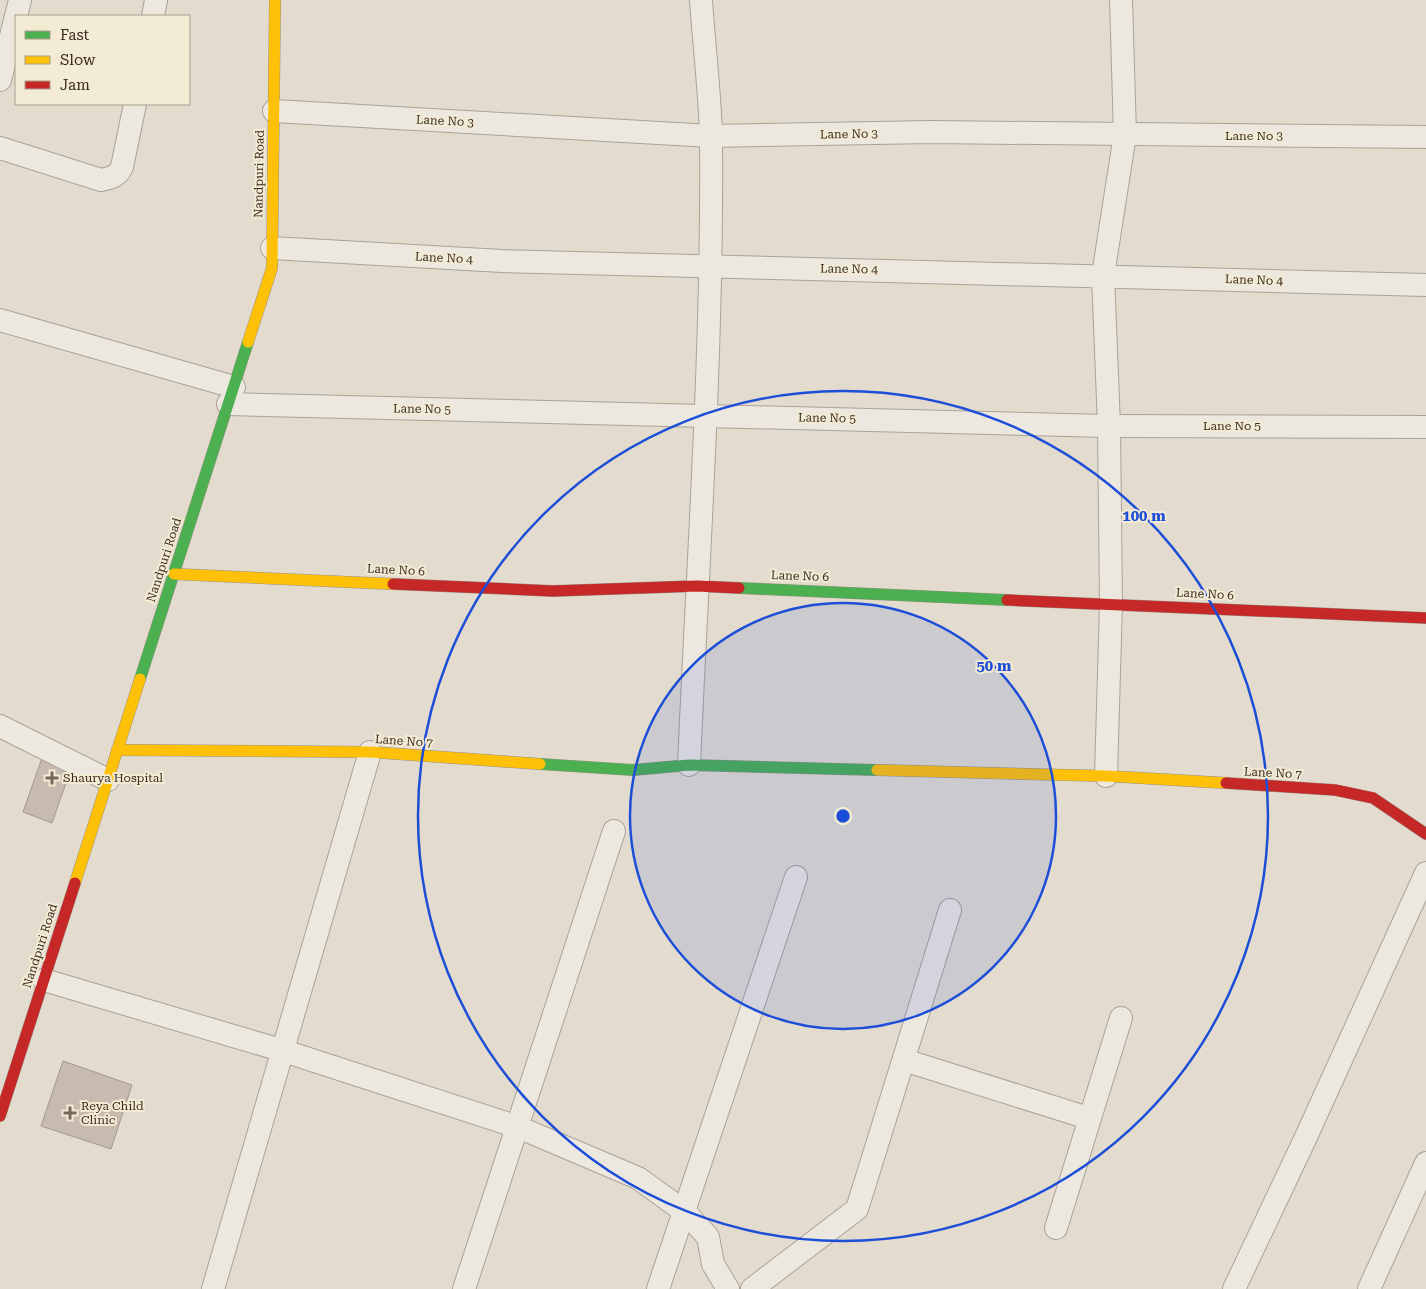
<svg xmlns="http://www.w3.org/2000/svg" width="1426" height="1289" font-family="'Roboto Serif',serif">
	<rect width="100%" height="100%" fill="#e3dcce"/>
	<g fill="#c7bbaf" stroke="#a4988d">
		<polygon points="43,755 72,766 52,823 23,812"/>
		<polygon points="63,1061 132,1085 111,1149 41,1126"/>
	</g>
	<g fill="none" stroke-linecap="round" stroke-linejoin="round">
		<g stroke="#a9a297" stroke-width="24">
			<g id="street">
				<polyline points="153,16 156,0"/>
				<polyline points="0,80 20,0"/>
				<polyline points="274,111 711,136 931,132 1426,137"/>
				<path d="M0 148 101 180C111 178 118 176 122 167L135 104"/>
				<polyline points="272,248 502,261 1426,285"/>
				<polyline points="0,320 234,387"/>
				<polyline points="228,404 1109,426 1426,427"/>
				<polyline points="0,726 108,780"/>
				<path d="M689 765C698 556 713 347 711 138 710 92 704 46 701 0"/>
				<polyline points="1106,776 1111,603 1109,426 1103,275 1125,135 1121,0"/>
				<polyline points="44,980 284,1051 518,1127 638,1178 685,1212 708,1237 713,1264 728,1289"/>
				<polyline points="904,1060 1088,1118"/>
				<polyline points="1056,1228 1121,1018"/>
				<polyline points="213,1289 370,752"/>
				<polyline points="464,1289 614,831"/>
				<polyline points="658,1289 796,877"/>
				<polyline points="752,1289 857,1209 950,910"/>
				<polyline points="1234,1289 1306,1137 1426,873"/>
				<polyline points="1369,1289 1426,1163"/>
			</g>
		</g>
		<g stroke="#989187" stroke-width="12">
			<g id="fast">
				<polyline points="739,588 1007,600"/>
				<polyline points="140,679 248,342"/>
				<polyline points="540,764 633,770 689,765 877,770"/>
			</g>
		</g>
		<g stroke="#989187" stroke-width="12">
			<g id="slow">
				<polyline points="248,342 272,268 275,0"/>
				<polyline points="174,574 393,584"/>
				<polyline points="117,750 370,752 540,764"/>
				<polyline points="877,770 1106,776 1226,783"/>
				<polyline points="75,883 140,679"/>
			</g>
		</g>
		<g stroke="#989187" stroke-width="12">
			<g id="jam">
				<polyline points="393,584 553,591 697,586 739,588"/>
				<polyline points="1007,600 1426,618"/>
				<polyline points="1226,783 1335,790 1373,798 1426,834"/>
				<polyline points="0,1116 75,883"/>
			</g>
		</g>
		<use href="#street" stroke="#ece8df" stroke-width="22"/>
		<use href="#fast" stroke="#4caf50" stroke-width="11"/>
		<use href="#slow" stroke="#ffc107" stroke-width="11"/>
		<use href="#jam" stroke="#c62828" stroke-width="11"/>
	</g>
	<circle cx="843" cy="816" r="213" fill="#1d4ed8" fill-opacity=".12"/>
	<g fill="none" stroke="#1d4ed8" stroke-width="2.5">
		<circle cx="843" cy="816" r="213"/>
		<circle cx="843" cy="816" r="425"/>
	</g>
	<g fill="#74695c" stroke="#f4ebd5" stroke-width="2">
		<path d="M49.5 770.5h5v5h5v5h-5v5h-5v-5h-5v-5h5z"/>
		<path d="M67.5 1105.5h5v5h5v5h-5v5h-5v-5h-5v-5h5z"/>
	</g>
	<g text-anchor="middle" stroke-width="4" stroke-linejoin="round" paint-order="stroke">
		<g font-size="12" fill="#382b1f" stroke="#f4ebd5">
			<text transform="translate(445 121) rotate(3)" y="4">Lane No 3</text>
			<text transform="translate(849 134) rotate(-1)" y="4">Lane No 3</text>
			<text x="1254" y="140">Lane No 3</text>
			<text transform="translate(259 174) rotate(-89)" y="4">Nandpuri Road</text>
			<text transform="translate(444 258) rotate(3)" y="4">Lane No 4</text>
			<text transform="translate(849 269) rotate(1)" y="4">Lane No 4</text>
			<text transform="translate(1254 280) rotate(2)" y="4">Lane No 4</text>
			<text transform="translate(422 409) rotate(1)" y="4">Lane No 5</text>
			<text transform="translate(827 418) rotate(1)" y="4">Lane No 5</text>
			<text x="1232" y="430">Lane No 5</text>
			<text transform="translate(164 560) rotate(-72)" y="4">Nandpuri Road</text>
			<text transform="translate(396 570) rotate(3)" y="4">Lane No 6</text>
			<text transform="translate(800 576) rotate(2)" y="4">Lane No 6</text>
			<text transform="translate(1205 594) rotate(3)" y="4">Lane No 6</text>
			<text transform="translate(404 741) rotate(4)" y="4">Lane No 7</text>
			<text transform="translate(1273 773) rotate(3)" y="4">Lane No 7</text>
			<text transform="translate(40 946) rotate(-72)" y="4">Nandpuri Road</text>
		</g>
		<g font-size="12" fill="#382b1f" stroke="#f4ebd5" text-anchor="start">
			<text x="63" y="782">Shaurya Hospital</text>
			<text x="81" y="1110">Reya Child<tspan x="81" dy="14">Clinic</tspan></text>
		</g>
	</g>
	<circle cx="843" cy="816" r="8" fill="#1d4ed8" stroke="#f4ebd5" stroke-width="2.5"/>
	<g font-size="15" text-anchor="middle" font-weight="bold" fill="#1d4ed8" stroke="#f4ebd5" stroke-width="4" stroke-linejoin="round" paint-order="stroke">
		<text x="1144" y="521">100 m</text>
		<text x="994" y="671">50 m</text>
	</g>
	<rect x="15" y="15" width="175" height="90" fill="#f4ebd5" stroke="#a99e8c"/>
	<rect x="25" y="31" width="25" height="8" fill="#4caf50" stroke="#a99e8c"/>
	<text x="60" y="40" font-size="15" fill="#382b1f">Fast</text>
	<rect x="25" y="56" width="25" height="8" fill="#ffc107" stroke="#a99e8c"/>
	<text x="60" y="65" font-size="15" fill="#382b1f">Slow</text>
	<rect x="25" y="81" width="25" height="8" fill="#c62828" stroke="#a99e8c"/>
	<text x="60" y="90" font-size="15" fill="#382b1f">Jam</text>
</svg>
